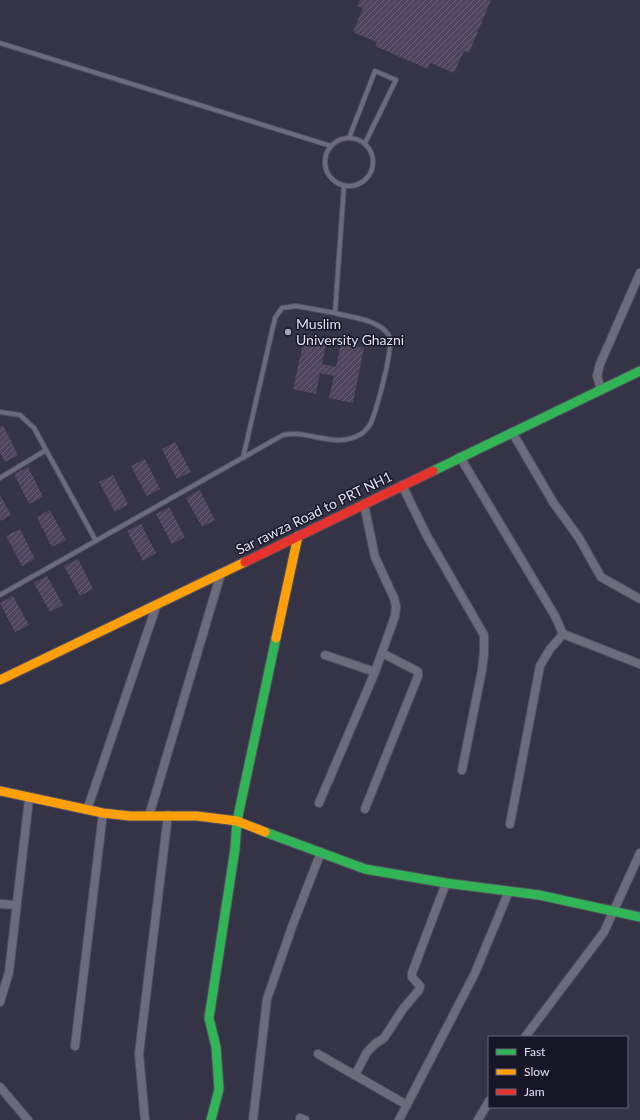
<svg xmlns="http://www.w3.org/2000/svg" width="640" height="1120" font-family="Lato,sans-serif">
	<defs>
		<pattern id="building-hatch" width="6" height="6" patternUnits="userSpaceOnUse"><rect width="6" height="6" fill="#4e455d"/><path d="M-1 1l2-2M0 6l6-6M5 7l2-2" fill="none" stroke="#676075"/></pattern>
	</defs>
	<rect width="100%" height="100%" fill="#353346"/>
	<g fill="url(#building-hatch)">
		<polygon points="360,0 491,0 469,53 464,51 454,73 430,63 428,69 375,46 377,42 353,32 363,8 357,6"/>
		<polygon points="305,335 327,339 322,364 336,367 341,343 364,348 353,403 329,398 334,376 320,373 316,394 293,389"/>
		<polygon points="3,425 18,455 5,462 0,453 0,427"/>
		<polygon points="175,442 191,472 177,479 162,449"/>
		<polygon points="145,459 160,489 147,496 131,466"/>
		<polygon points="28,467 43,497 29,504 14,474"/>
		<polygon points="113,475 128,504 115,512 99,482"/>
		<polygon points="200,490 215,520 202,527 186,498"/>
		<polygon points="0,495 11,515 0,521"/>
		<polygon points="169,507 185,537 172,544 156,514"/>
		<polygon points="50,510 66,540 52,547 37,517"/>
		<polygon points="141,524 156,553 143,561 127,531"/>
		<polygon points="20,529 35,559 22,566 6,536"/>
		<polygon points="78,559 93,589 80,596 64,566"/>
		<polygon points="47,576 63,605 50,612 34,583"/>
		<polygon points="13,596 29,625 15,632 0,603"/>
	</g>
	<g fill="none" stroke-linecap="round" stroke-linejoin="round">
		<g stroke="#514f61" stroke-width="6">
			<g id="lane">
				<polyline points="0,43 331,146"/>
				<circle cx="349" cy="162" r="24"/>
				<polyline points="349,138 375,71 396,80 365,143"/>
				<polyline points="0,412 20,415 34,428 96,541"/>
				<polyline points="243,458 275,318 282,308 296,306 335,313 344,186"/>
				<polyline points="0,478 46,450"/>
				<path d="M0 595 283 435C309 429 335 450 361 434 364 432 369 426 371 423 376 410 396 344 388 334 377 319 352 318 335 313"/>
			</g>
		</g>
		<g stroke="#514f61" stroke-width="10">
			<g id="street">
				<polyline points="601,390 597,376 600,364 640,273"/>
				<polyline points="512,432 553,502 579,538 601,577 640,599"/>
				<polyline points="460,457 555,616 563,634 550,649 540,666 510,824"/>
				<polyline points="402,485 427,536 484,635 484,653 482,670 462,770"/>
				<polyline points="563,634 640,664"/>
				<polyline points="325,655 375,672"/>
				<polyline points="319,803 375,672 395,616 396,606 394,598 375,557 364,504"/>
				<polyline points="365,809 418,676 418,672 415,670 382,653"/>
				<polyline points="87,810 157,604"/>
				<polyline points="149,816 221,573"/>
				<polyline points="0,904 16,905"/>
				<polyline points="0,1002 9,972 29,799"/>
				<polyline points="525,1037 604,932 640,853"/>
				<polyline points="75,1046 103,813"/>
				<polyline points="318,1054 407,1105"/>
				<polyline points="355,1075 367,1052 375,1044 384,1038 403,1009 419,990 420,986 412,977 412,973 446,883"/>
				<polyline points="0,1087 28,1120"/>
				<polyline points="300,1118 305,1120"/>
				<polyline points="145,1120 139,1054 168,815"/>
				<polyline points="253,1120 267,999 293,924 321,852"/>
				<polyline points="399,1120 475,973 509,891"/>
				<polyline points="478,1120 489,1101"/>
			</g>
		</g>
		<g stroke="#514f61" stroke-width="11">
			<g id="fast">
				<polyline points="433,471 640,371"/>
				<polyline points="265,832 365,869 446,883 539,895 640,917"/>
				<polyline points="211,1120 219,1089 216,1047 209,1018 235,849 237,821 276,638"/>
			</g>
		</g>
		<g stroke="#514f61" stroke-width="11">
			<g id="slow">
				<polyline points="276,638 298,536"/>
				<polyline points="0,680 245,562"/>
				<polyline points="0,791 103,813 130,816 197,816 237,821 265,832"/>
			</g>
		</g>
		<g stroke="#514f61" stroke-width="11">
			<polyline id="jam" points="245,562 433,471"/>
		</g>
		<use href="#lane" stroke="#6c6b7b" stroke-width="4"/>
		<use href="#street" stroke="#6c6b7b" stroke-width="8"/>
		<use href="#fast" stroke="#30b455" stroke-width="9"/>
		<use href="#slow" stroke="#ff9f0a" stroke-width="9"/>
		<use href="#jam" stroke="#e5322d" stroke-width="9"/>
	</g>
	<circle fill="#a5a4ba" stroke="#171626" stroke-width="1.5" cx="288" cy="332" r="4"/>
	<g text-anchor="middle" stroke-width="3" stroke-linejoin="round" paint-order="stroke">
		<g font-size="14" fill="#e2e1f8" stroke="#171626" text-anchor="start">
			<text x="296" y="329">Muslim<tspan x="296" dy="16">University Ghazni</tspan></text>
		</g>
		<g font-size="14" fill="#e2e1f8" stroke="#171626">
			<text transform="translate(314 513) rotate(-26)" y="5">Sar rawza Road to PRT NH1</text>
		</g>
	</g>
	<rect x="488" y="1036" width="140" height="72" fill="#171626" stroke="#68677a"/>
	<rect x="496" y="1049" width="20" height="6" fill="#30b455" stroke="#68677a"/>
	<text x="524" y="1056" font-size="12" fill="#e2e1f8">Fast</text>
	<rect x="496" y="1069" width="20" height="6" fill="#ff9f0a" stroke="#68677a"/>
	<text x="524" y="1076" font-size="12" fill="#e2e1f8">Slow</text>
	<rect x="496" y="1089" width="20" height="6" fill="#e5322d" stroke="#68677a"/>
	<text x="524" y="1096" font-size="12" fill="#e2e1f8">Jam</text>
</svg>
